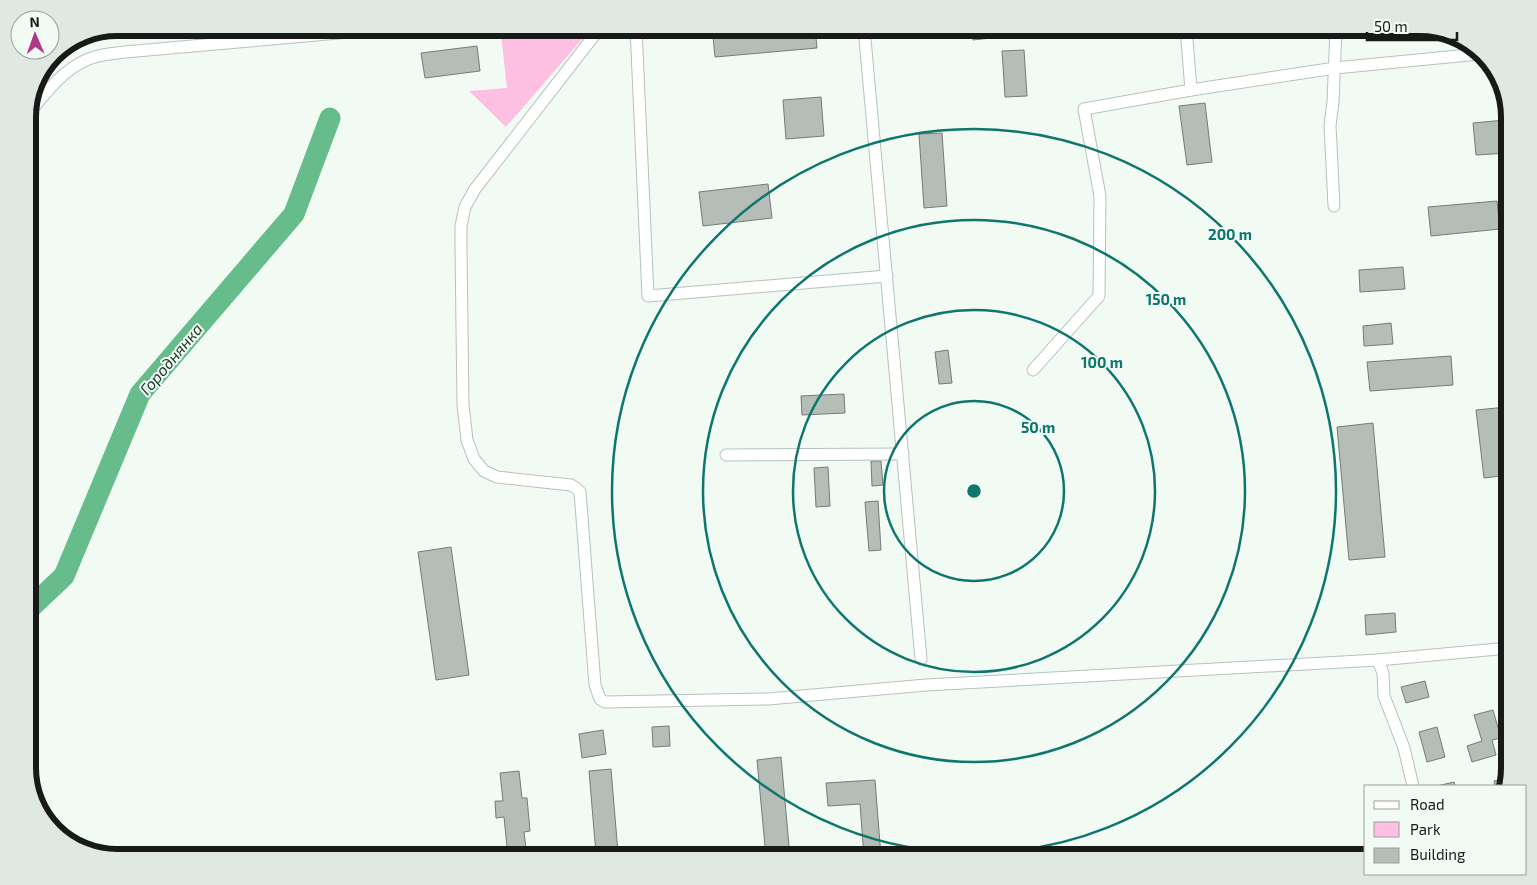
<svg xmlns="http://www.w3.org/2000/svg" width="1537" height="885" font-family="'Exo 2',sans-serif">
	<rect width="100%" height="100%" fill="#f2faf4"/>
	<polygon fill="#fdbfe2" points="588,28 589,31 506,127 469,91 507,88 501,34"/>
	<g fill="none" stroke-linecap="round" stroke-linejoin="round">
		<polyline stroke="#66bc8b" stroke-width="21" points="28,610 64,576 140,394 294,214 330,118"/>
	</g>
	<g fill="#b5bdb7" stroke="#747c77">
		<polygon points="815,28 817,48 715,57 713,37"/>
		<polygon points="971,28 1043,28 1044,32 973,40"/>
		<polygon points="1072,28 1137,28 1138,30 1073,36"/>
		<polygon points="1297,28 1328,28 1328,30 1297,32"/>
		<polygon points="477,46 480,71 425,78 421,53"/>
		<polygon points="1024,50 1027,96 1005,97 1002,51"/>
		<polygon points="821,97 824,136 786,139 783,100"/>
		<polygon points="1205,103 1212,162 1187,165 1179,106"/>
		<polygon points="1505,120 1509,153 1476,155 1473,123"/>
		<polygon points="942,133 947,206 924,208 919,134"/>
		<polygon points="768,184 772,218 703,226 699,192"/>
		<polygon points="1497,201 1500,229 1431,236 1428,207"/>
		<polygon points="1403,267 1405,289 1360,292 1359,270"/>
		<polygon points="1391,323 1393,344 1364,346 1363,326"/>
		<polygon points="948,350 952,383 939,384 935,352"/>
		<polygon points="1451,356 1453,385 1370,391 1367,362"/>
		<polygon points="844,394 845,413 802,415 801,396"/>
		<polygon points="1507,407 1509,430 1509,475 1484,478 1476,410"/>
		<polygon points="1373,423 1385,557 1349,560 1337,427"/>
		<polygon points="871,461 881,461 883,485 872,486"/>
		<polygon points="828,467 830,506 816,507 814,468"/>
		<polygon points="878,501 881,550 869,551 865,502"/>
		<polygon points="451,547 469,675 436,680 418,552"/>
		<polygon points="1395,613 1396,632 1366,635 1365,615"/>
		<polygon points="1425,681 1429,697 1406,703 1401,687"/>
		<polygon points="1493,710 1501,738 1492,740 1496,755 1472,762 1467,746 1482,741 1474,715"/>
		<polygon points="669,726 670,746 653,747 652,727"/>
		<polygon points="1437,727 1445,757 1427,762 1419,732"/>
		<polygon points="603,730 606,754 582,758 579,734"/>
		<polygon points="781,757 790,857 766,857 757,760"/>
		<polygon points="611,769 618,853 596,854 589,771"/>
		<polygon points="519,771 522,798 527,798 530,831 524,832 527,856 508,857 504,817 496,818 495,801 503,801 500,773"/>
		<polygon points="1507,778 1505,786 1495,786 1494,781"/>
		<polygon points="875,780 881,857 864,857 860,804 828,806 826,783"/>
		<polygon points="1454,782 1455,786 1437,786"/>
	</g>
	<g fill="none" stroke-linecap="round" stroke-linejoin="round">
		<g stroke="#b8c1bb" stroke-width="13">
			<g id="minor">
				<polyline points="600,28 475,189 465,207 461,226 461,248 463,405 467,440 474,459 484,471 497,477 571,485 576,488 580,492 595,685 600,699 605,702 768,699 926,685 1378,660 1509,648"/>
				<polyline points="636,28 648,296 887,276"/>
				<polyline points="864,28 921,659"/>
				<polyline points="1191,90 1335,68 1479,54"/>
				<path d="M28 114C48 91 66 64 98 56 107 54 116 53 125 52L395 28"/>
				<polyline points="1334,206 1330,125 1333,102 1336,28"/>
				<polyline points="1033,370 1099,296 1100,196 1084,109 1191,90 1186,28"/>
				<polyline points="726,455 903,454"/>
				<polyline points="1378,660 1383,673 1384,696 1404,748 1413,786"/>
			</g>
		</g>
		<use href="#minor" stroke="#fff" stroke-width="11"/>
	</g>
	<g fill="none" stroke="#0f766e" stroke-width="2.5">
		<circle cx="974" cy="491" r="90"/>
		<circle cx="974" cy="491" r="181"/>
		<circle cx="974" cy="491" r="271"/>
		<circle cx="974" cy="491" r="362"/>
	</g>
	<g text-anchor="middle" stroke-width="4" stroke-linejoin="round" paint-order="stroke">
		<g font-size="16" font-style="italic" fill="#153a26" stroke="#f2faf4">
			<text transform="translate(171 359) rotate(-50)" y="6">Городнянка</text>
		</g>
	</g>
	<path d="M0 0H1537V885H0ZM117 36H1420A81 81 0 0 1 1501 117V768A81 81 0 0 1 1420 849H117A81 81 0 0 1 36 768V117A81 81 0 0 1 117 36Z" fill="#e0e8e2" fill-rule="evenodd"/>
	<path fill="none" stroke="#171a18" stroke-width="6" d="M117 36H1420A81 81 0 0 1 1501 117V768A81 81 0 0 1 1420 849H117A81 81 0 0 1 36 768V117A81 81 0 0 1 117 36Z"/>
	<circle cx="974" cy="491" r="8" fill="#0f766e" stroke="#f2faf4" stroke-width="2.5"/>
	<g font-size="15" text-anchor="middle" font-weight="bold" fill="#0f766e" stroke="#f2faf4" stroke-width="4" stroke-linejoin="round" paint-order="stroke">
		<text x="1230" y="240">200 m</text>
		<text x="1166" y="305">150 m</text>
		<text x="1102" y="368">100 m</text>
		<text x="1038" y="433">50 m</text>
	</g>
	<rect x="1364" y="785" width="162" height="90" fill="#f2faf4" stroke="#9aa09c"/>
	<rect x="1374" y="801" width="25" height="8" fill="#ffffff" stroke="#9aa09c"/>
	<text x="1410" y="810" font-size="15" fill="#171a18">Road</text>
	<rect x="1374" y="822" width="25" height="15" fill="#fdbfe2" stroke="#9aa09c"/>
	<text x="1410" y="835" font-size="15" fill="#171a18">Park</text>
	<rect x="1374" y="848" width="25" height="15" fill="#b5bdb7" stroke="#9aa09c"/>
	<text x="1410" y="860" font-size="15" fill="#171a18">Building</text>
	<g transform="translate(35 35) rotate(358)"><circle r="24" fill="#f2faf4" stroke="#9aa09c"/>
	<path d="M0-4L9 19L0 12L-9 19Z" fill="#b13789"/>
	<text y="-8" font-size="14" font-weight="bold" text-anchor="middle" fill="#171a18">N</text>
	</g>
	<path d="M1367 32v8h90v-8" fill="none" stroke="#171a18" stroke-width="2.5"/>
	<text x="1374" y="32" font-size="15" fill="#171a18" stroke="#f2faf4" stroke-width="4" paint-order="stroke">50 m</text>
</svg>
